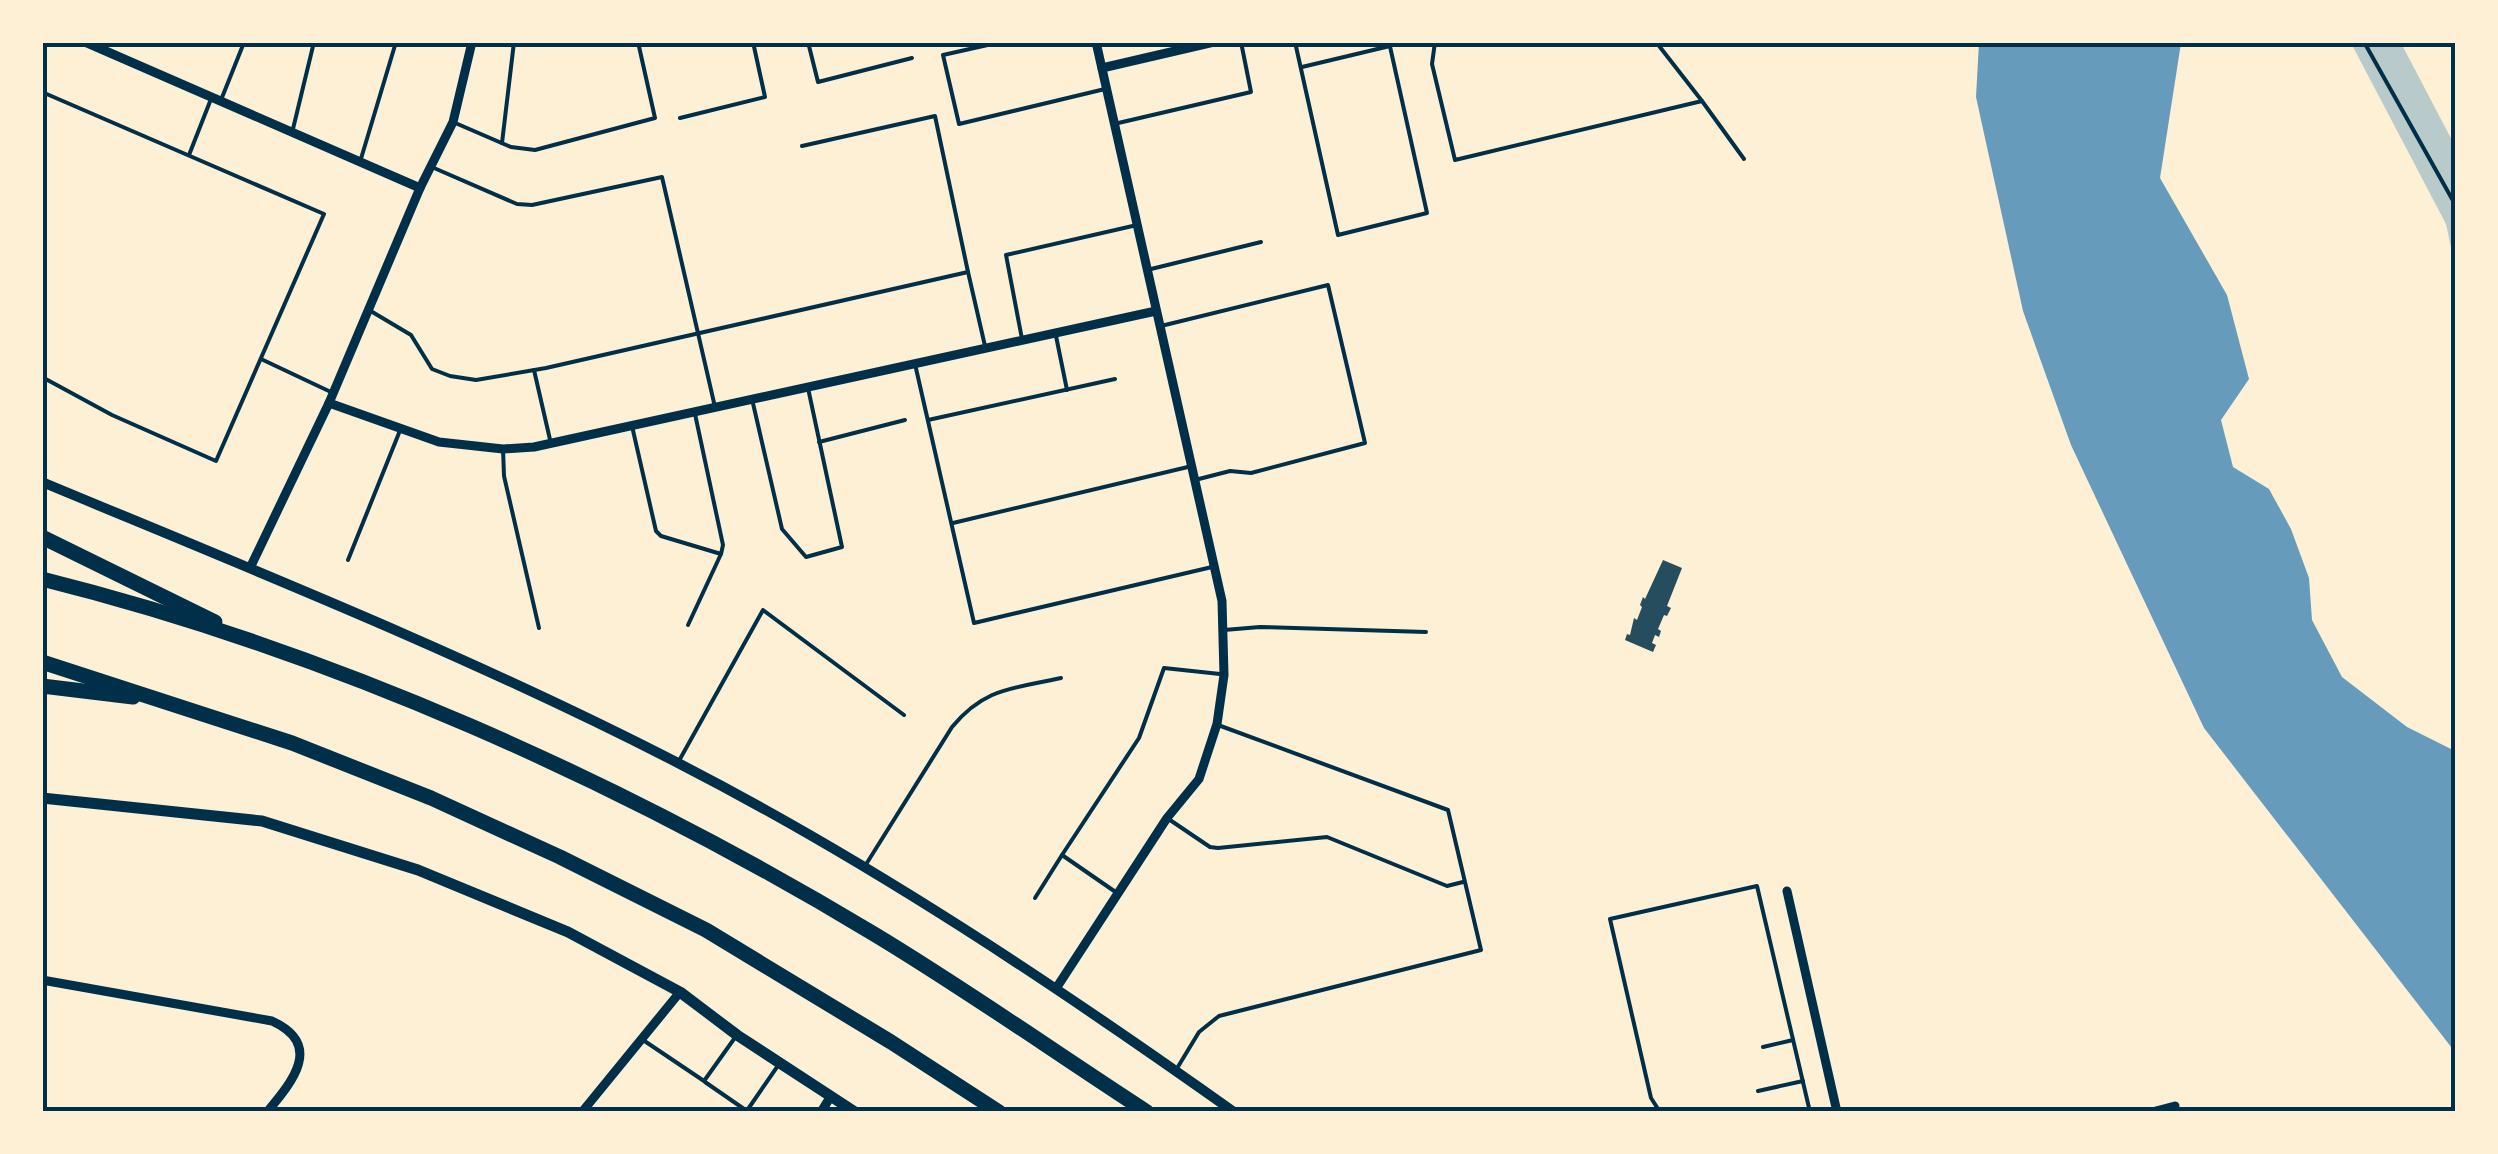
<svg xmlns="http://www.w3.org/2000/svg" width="2498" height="1154" font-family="'IBM Plex Serif',serif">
	<rect width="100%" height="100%" fill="#fdf0d5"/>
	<polygon fill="#b9caca" points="2351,43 2401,43 2455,146 2455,266 2446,224"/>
	<polygon fill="#669bbc" points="1979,43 2181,43 2160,178 2227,295 2249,379 2221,420 2233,467 2269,489 2291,529 2309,578 2312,620 2342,677 2407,727 2455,751 2455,1052 2204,728 2071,445 2023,311 1976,97"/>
	<polygon fill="#264d5e" points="1663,560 1682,568 1667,606 1671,608 1667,616 1664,615 1658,629 1661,631 1659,637 1655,635 1652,643 1656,645 1653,652 1625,640 1627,634 1630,635 1634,618 1637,620 1642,607 1640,605 1643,597 1645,599"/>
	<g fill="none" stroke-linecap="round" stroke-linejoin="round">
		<g stroke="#003049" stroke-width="4">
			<polyline points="2364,42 2456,206"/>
			<polyline points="2456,252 2456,269"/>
		</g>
		<g stroke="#003049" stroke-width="4">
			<polyline points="808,42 818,82 912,58"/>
			<polyline points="1001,42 943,55 959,124 1105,89"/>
			<polyline points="1295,42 1338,235 1427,213 1389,42"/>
			<polyline points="1435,42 1432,64 1455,160 1702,101 1744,159"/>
			<polyline points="1656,42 1702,101"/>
			<polyline points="1302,67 1390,46"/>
			<polyline points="42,92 324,214 216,461 112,415 42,377"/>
			<polyline points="221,100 243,45"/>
			<polyline points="680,118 765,97 753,42"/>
			<polyline points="453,122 511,147 535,150 655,118 638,42"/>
			<polyline points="1114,124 1251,92 1241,42"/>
			<polyline points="292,133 314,42"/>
			<polyline points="502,143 514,42"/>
			<polyline points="802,146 935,116 968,272"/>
			<polyline points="189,155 211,99"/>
			<polyline points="360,162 396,42"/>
			<polyline points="434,168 517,204 532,205 662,177 715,407"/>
			<polyline points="1147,270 1261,242"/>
			<polyline points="369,310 411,335 432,369 450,376 476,380 546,368 968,272 985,346"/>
			<polyline points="1161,326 1328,285 1365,443 1251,473 1230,471 1195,480"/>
			<polyline points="1056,336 1067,390"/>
			<polyline points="1022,339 1006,255 1137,225"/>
			<polyline points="261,359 333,393"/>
			<polyline points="915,364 974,623 1212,567"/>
			<polyline points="534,370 551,444"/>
			<polyline points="752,399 782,529 806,557 842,547 808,388"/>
			<polyline points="928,420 1115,379"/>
			<polyline points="632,426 656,531 661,536 721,554 723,545 695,414"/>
			<polyline points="819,442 905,420"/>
			<polyline points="503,449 504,476 539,628"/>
			<polyline points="953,523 1192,466"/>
			<polyline points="348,560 401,428"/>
			<polyline points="688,625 721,554"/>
			<polyline points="1224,630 1260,627 1426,632"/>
			<polyline points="680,759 763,610 904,715"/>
			<polyline points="1167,818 1210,847 1218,848 1327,837 1447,886 1463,882"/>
			<polyline points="1062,855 1139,738 1164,668 1220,674"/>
			<path d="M865 866 952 727C985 687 1013 689 1061 678"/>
			<polyline points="1035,898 1062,855 1117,893"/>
			<polyline points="643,1040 704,1081 734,1039"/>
			<polyline points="1763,1047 1793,1040"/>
			<polyline points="1176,1070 1199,1032 1219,1016 1481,950 1448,810 1218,725"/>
			<polyline points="705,1082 747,1111"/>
			<polyline points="1758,1091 1803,1081"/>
			<polyline points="746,1112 777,1067"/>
			<polyline points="1660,1112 1651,1098 1610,919 1757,886 1810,1112"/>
		</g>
		<g stroke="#003049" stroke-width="9">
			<polyline points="85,42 420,188"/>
			<polyline points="1102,68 1214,42"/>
			<polyline points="329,403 439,442 503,449 534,447 1156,311"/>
			<polyline points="250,568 329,403 420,188 453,122 472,42"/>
			<polyline points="1787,891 1837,1112"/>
			<path d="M42 980 272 1021C324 1045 292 1082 267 1112"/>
			<polyline points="1057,987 1167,818 1199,779 1217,724 1224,675 1222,601 1096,42"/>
			<polyline points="582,1112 680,992"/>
			<polyline points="821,1112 831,1096"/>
			<polyline points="2152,1112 2175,1106"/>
		</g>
		<path stroke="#003049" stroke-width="10" d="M42 482C256 571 472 657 678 763 873 863 1055 985 1234 1112"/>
		<polyline stroke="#003049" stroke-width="11" points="42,798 262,821 418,870 568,932 680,992 737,1035 855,1112"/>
		<g stroke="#003049" stroke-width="15">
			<polyline points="42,537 215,622"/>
			<path d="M42 579C331 651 620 781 874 934 967 990 1056 1053 1147 1112"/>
			<polyline points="42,662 292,743 431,798 560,857 706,930 891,1042 999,1112"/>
			<polyline points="42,686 133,697"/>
		</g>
	</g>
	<rect width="2498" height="1154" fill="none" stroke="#fdf0d5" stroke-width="90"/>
	<rect x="45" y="45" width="2408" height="1064" fill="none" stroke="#003049" stroke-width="4"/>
</svg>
